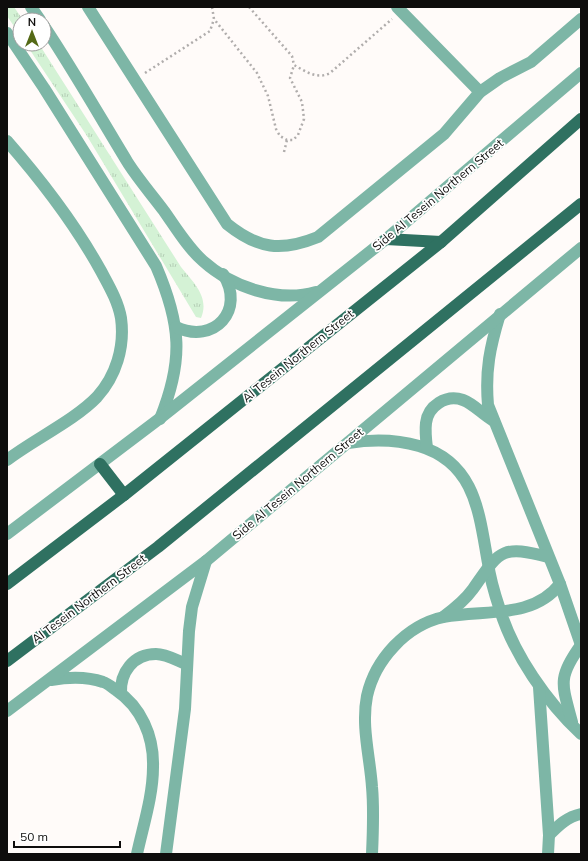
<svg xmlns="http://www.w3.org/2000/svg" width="588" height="861" font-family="Mulish,sans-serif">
	<defs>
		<pattern id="grass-tufts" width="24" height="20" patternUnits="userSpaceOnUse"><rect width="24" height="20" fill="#d4f2d5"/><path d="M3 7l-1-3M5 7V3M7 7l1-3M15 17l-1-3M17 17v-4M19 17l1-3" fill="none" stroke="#b5ceb6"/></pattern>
	</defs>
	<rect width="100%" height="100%" fill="#fffbf9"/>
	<g fill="url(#grass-tufts)">
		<polygon points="7,7 14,7 23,20 20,20 20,35 7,16"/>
		<path d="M26 44H39L181 267C193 282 210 297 201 318L196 317 87 136Z"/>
	</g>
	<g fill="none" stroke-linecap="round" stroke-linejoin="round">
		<g stroke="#b0adac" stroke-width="2.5" stroke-dasharray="2 3" stroke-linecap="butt">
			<polyline points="212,7 214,19 257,73 268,96 276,129 280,136 287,140 293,140 298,135 304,119 302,102 290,78 294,65"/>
			<path d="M249 7 292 56 294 65C305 71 317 80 330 73L392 19"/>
			<polyline points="145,73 210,31 214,19"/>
			<polyline points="284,152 287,140"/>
		</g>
		<g stroke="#7db6a6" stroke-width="12">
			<polyline points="31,7 40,20"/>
			<path d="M88 7 227 224C258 249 281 252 318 237L444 134 480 92 500 78 531 62 581 19"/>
			<polyline points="397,7 480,92"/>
			<path d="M44 26C74 71 100 117 128 163 139 180 152 195 164 211 176 228 188 248 203 261 232 287 278 303 316 292"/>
			<path d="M7 33 44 88 156 266C181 324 184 360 160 419"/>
			<path d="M7 141C42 181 75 224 101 271 109 286 118 301 121 318 125 347 116 376 97 397 75 420 33 440 7 460"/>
			<path d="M500 314C490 347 485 370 488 405L560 584 581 645"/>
			<path d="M176 327C214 345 246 310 223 274"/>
			<path d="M348 443C373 439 395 439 419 446 476 463 479 514 488 563 490 579 495 595 500 610 514 655 547 702 581 734"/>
			<path d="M427 448C426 440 425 431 426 423 428 406 446 394 463 400 474 404 483 415 494 421"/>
			<polyline points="7,534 159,419 386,239 581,73"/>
			<path d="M443 617C454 609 465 600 473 589 499 552 500 544 548 557"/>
			<path d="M51 680C68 677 86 676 103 682 107 683 112 687 116 690 141 707 154 736 153 767 153 796 143 826 137 854"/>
			<polyline points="539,687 549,835 548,854"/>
			<path d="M121 693C120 673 133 654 156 654 166 654 176 660 186 664"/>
			<polyline points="7,711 206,561 581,248"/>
			<path d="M572 722C562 684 557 678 581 645"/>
			<path d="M549 835C559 825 567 817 581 814"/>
			<polyline points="166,854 185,709 189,631 192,607 206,561"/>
			<path d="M372 854C373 832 374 809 372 787 370 757 361 726 367 696 375 660 406 625 444 617 483 609 532 620 560 584"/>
		</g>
		<g stroke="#2f7161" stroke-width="12">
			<polyline points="386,239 441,242"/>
			<polyline points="100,464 124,495"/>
			<polyline points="7,584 124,495 441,242 581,119"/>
			<polyline points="7,661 158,547 581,204"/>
		</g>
	</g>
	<g text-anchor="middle" stroke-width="3.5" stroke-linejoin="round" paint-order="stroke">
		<g font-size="12" fill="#0e0d0c" stroke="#fff">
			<text transform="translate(438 195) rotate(-40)" y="4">Side Al Tesein Northern Street</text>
			<text transform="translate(298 356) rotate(-39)" y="4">Al Tesein Northern Street</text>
			<text transform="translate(298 484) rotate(-40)" y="4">Side Al Tesein Northern Street</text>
			<text transform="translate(89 599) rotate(-37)" y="4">Al Tesein Northern Street</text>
		</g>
	</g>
	<rect width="588" height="861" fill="none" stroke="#0e0d0c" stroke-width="16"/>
	<g transform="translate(32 32)"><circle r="19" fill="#ffffff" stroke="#9f9e9e"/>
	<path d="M0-3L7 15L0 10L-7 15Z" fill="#546916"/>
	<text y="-6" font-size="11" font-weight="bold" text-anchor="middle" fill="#0e0d0c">N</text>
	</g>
	<path d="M14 841v6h106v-6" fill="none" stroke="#0e0d0c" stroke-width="2"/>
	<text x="20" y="841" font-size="12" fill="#0e0d0c" stroke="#ffffff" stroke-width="3" paint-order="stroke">50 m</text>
</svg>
